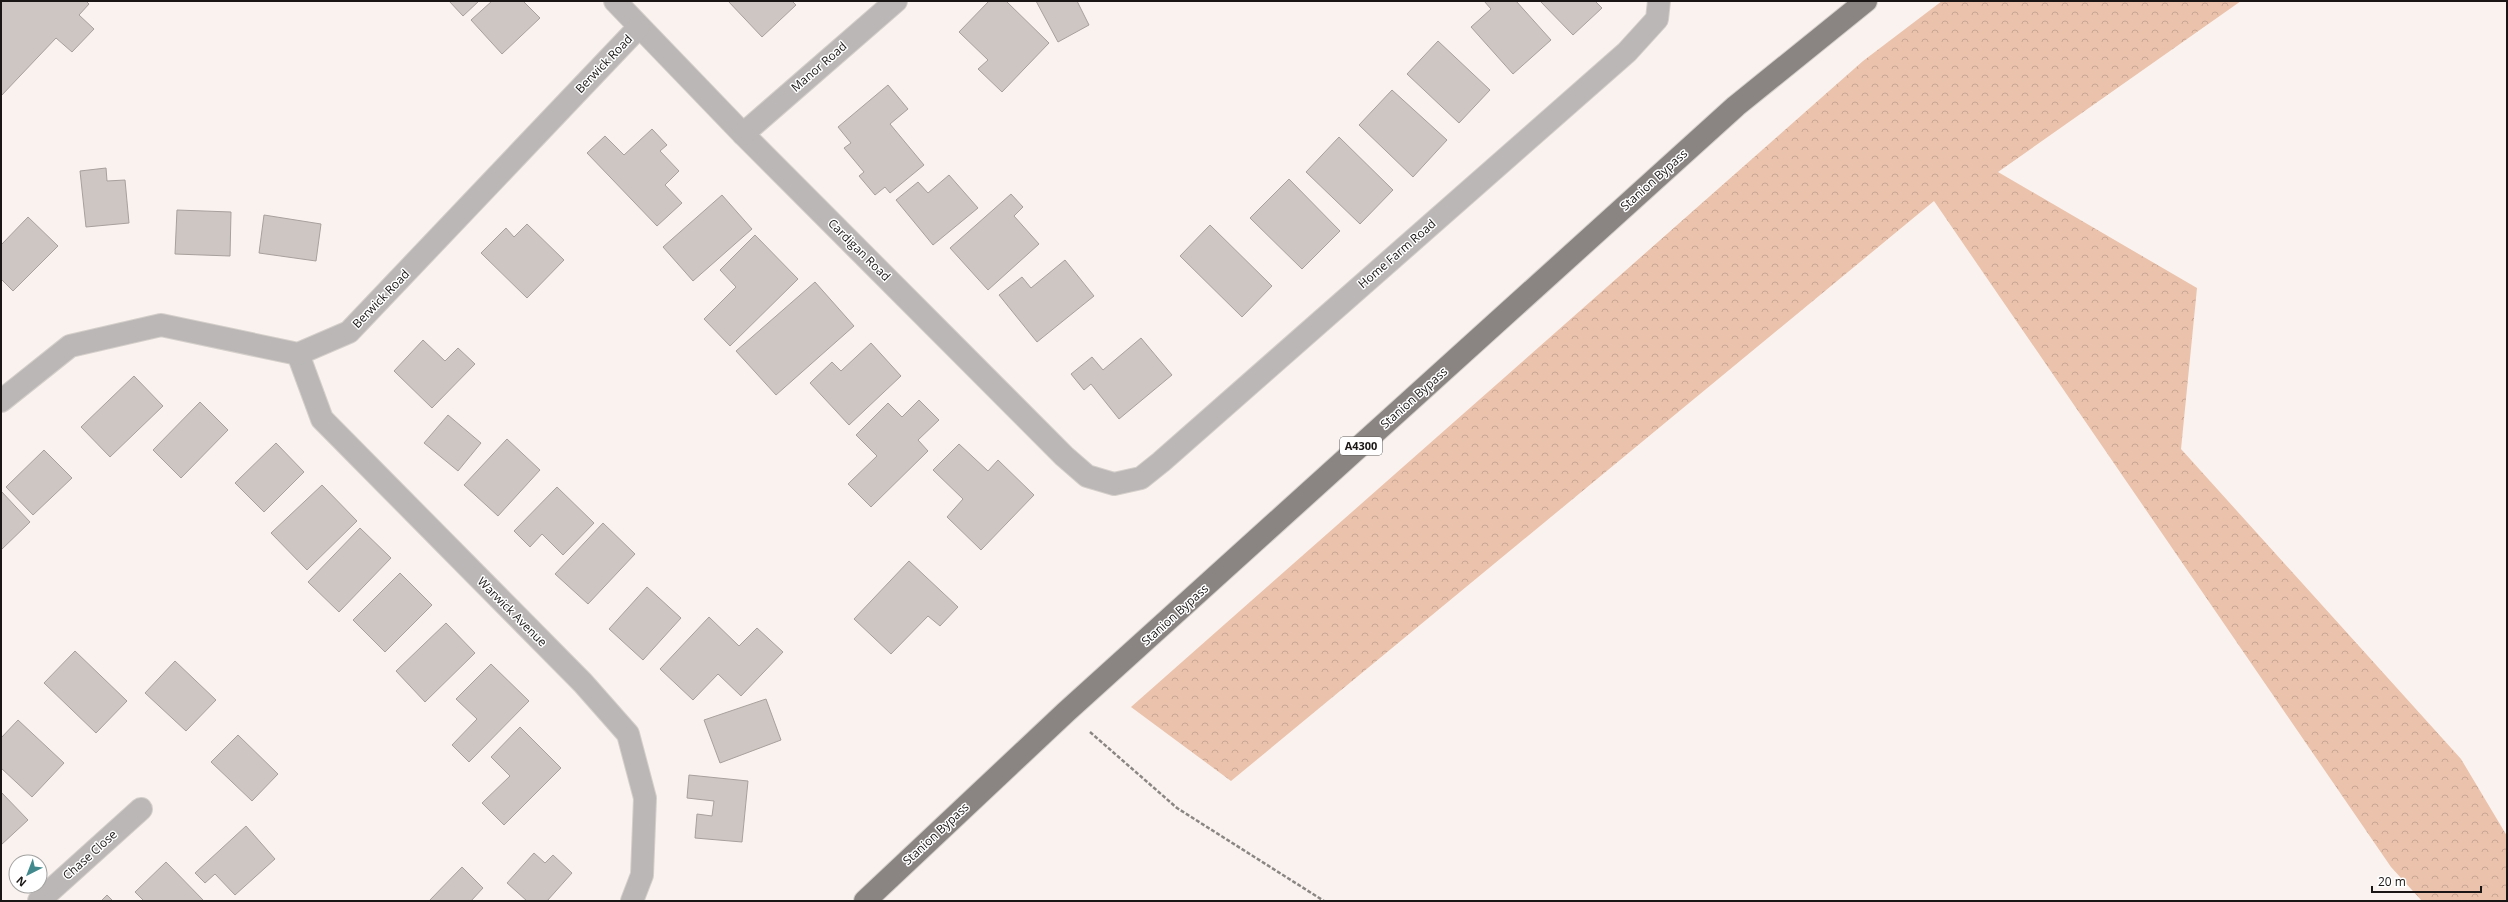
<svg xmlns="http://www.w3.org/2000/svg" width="2508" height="902" font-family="'Open Sans',sans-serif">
	<defs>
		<pattern id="forest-crowns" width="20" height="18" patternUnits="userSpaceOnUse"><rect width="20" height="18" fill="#ebc2ac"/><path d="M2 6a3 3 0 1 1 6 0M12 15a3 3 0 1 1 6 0" fill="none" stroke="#c9a693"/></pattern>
	</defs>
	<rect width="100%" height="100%" fill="#f9f2ee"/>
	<polygon fill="url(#forest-crowns)" points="1942,1 2241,1 1998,172 2197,288 2181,449 2461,759 2507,836 2507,901 2422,901 2391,867 1934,201 1231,781 1131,707 1863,61"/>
	<g fill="#cdc6c2" stroke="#a7a09c">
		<polygon points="1,1 86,1 89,4 79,15 94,29 72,52 56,38 1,96"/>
		<polygon points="449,1 479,1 463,16"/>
		<polygon points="492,1 523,1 540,18 502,54 471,20"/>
		<polygon points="728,1 792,1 796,5 762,37"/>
		<polygon points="989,1 1006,1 1049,43 1002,92 978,69 988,60 959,32"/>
		<polygon points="1036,1 1077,1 1089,25 1058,42"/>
		<polygon points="1484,1 1516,1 1551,40 1513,74 1471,27 1491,9"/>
		<polygon points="1540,1 1595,1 1602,8 1573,35"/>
		<polygon points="1438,41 1490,90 1459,123 1407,74"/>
		<polygon points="888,85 908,109 890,124 924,165 890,193 885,187 875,195 859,176 864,172 844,148 851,143 838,127"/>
		<polygon points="1392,90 1447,140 1413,177 1359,125"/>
		<polygon points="652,129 667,145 660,151 679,171 665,185 682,203 657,226 587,153 605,136 624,155"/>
		<polygon points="1339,137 1393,190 1360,224 1306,172"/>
		<polygon points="106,168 107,181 125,180 129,223 86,227 80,171"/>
		<polygon points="949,175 978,208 933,245 896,200 918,182 928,193"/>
		<polygon points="1289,179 1340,231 1302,269 1250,218"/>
		<polygon points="1011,194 1023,207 1014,216 1039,244 988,290 950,248"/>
		<polygon points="722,195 752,229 693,281 663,247"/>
		<polygon points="177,210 231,212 230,256 175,254"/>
		<polygon points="264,215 321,224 316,261 259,253"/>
		<polygon points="28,217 58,246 13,291 1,279 1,245"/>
		<polygon points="527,224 564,260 527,298 481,253 506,228 514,237"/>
		<polygon points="1210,225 1272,286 1242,317 1180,256"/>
		<polygon points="755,235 798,279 730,346 704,319 736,287 720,270"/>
		<polygon points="1065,260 1094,296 1037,342 999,295 1022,277 1031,288"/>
		<polygon points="815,282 854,326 776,395 736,351"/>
		<polygon points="1141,338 1172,375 1119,419 1091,384 1084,390 1071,374 1092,357 1103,370"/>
		<polygon points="423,340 445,361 458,348 475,364 432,408 394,371"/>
		<polygon points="871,343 901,376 849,425 810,383 832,362 841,371"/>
		<polygon points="134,376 163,406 110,457 81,427"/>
		<polygon points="919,400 939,420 918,440 928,451 871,507 848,484 877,456 856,435 888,403 902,417"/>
		<polygon points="200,402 228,430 181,478 153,450"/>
		<polygon points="448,415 481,443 458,471 424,443"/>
		<polygon points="507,439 540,470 498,516 464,485"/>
		<polygon points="276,443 304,472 264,512 235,483"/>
		<polygon points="959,444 988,471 998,460 1034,495 981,550 947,517 963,499 933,470"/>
		<polygon points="44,450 72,478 33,515 6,487"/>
		<polygon points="322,485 357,521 307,570 271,533"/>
		<polygon points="557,487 594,523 563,555 542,534 530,547 514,531"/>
		<polygon points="1,491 30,522 1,550"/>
		<polygon points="603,523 635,554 588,604 555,574"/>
		<polygon points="360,528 391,558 339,612 308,582"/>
		<polygon points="909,561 958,607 940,626 928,616 891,654 854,619"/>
		<polygon points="400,573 432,605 385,652 353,620"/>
		<polygon points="647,587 681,618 643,660 609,629"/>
		<polygon points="709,617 739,646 757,628 783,652 741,696 718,674 693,700 660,669"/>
		<polygon points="446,623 475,653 425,702 396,671"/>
		<polygon points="75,651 127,701 96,733 44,683"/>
		<polygon points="175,661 216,700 186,731 145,693"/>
		<polygon points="491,664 529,701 469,762 452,745 477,719 456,699"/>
		<polygon points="766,699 781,740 720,763 704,720"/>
		<polygon points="18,720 64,763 32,797 1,768 1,738"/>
		<polygon points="520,727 561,768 504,825 482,803 510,776 491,757"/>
		<polygon points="238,735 278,774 252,801 211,762"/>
		<polygon points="689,775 748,781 742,842 695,838 697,814 712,816 714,801 687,798"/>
		<polygon points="1,792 28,820 1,845"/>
		<polygon points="246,826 275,859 235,895 215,874 205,883 195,873"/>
		<polygon points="534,853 545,863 553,855 572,873 547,901 527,901 507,883"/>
		<polygon points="166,862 204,901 144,901 135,892"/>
		<polygon points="462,867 483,888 471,901 429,901"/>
		<polygon points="107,895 113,901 101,901"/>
	</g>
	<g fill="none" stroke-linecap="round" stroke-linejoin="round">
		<g stroke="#d5cfcb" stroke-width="24">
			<g id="street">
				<polyline points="615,1 743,134 1064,456 1087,476 1114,484 1141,478 1161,462 1627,52 1657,19 1659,1"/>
				<polyline points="743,134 896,1"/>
				<polyline points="298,354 322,419 583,683 628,734 645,798 642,875 632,901"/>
				<polyline points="1,401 70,346 161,325 298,354 349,332 639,27"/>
				<polyline points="39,901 141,809"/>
			</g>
		</g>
		<g stroke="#d5cfcb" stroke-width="24">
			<polyline id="primary" points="865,901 1066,712 1736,106 1866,1"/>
		</g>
		<polyline stroke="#8b8684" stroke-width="2.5" stroke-dasharray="4 2" stroke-linecap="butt" points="1090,732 1177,808 1324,901"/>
		<use href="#street" stroke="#bab7b6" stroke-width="22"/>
		<use href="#primary" stroke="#8a8582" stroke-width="22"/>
	</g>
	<g text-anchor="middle" stroke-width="3" stroke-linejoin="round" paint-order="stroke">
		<rect fill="#fff" stroke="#5e5c5b" stroke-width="1" x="1340" y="437" width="42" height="18" rx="3"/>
		<g font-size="11" font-weight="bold" fill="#191615">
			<text x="1361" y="450">A4300</text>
		</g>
		<g font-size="12" fill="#191615" stroke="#fff">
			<text transform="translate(604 64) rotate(-46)" y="4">Berwick Road</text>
			<text transform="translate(819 67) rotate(-41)" y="4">Manor Road</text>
			<text transform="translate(1654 180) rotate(-42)" y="4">Stanion Bypass</text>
			<text transform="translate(859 250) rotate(45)" y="4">Cardigan Road</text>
			<text transform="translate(1397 254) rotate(-41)" y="4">Home Farm Road</text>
			<text transform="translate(381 299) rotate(-46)" y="4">Berwick Road</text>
			<text transform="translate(1414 398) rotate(-42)" y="4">Stanion Bypass</text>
			<text transform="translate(512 612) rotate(45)" y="4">Warwick Avenue</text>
			<text transform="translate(1175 615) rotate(-42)" y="4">Stanion Bypass</text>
			<text transform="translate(936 834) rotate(-43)" y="4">Stanion Bypass</text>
			<text transform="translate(90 855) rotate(-42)" y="4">Chase Close</text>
		</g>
	</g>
	<rect width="2508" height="902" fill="none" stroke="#191615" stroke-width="4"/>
	<g transform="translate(28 874) rotate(222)"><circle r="19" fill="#ffffff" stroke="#a3a2a1"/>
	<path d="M0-3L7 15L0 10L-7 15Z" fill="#41898c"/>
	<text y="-6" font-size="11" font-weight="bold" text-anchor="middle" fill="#191615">N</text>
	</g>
	<path d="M2372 886v6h109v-6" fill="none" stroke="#191615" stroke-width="2"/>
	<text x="2378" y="886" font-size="12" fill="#191615" stroke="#ffffff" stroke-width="3" paint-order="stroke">20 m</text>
</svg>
